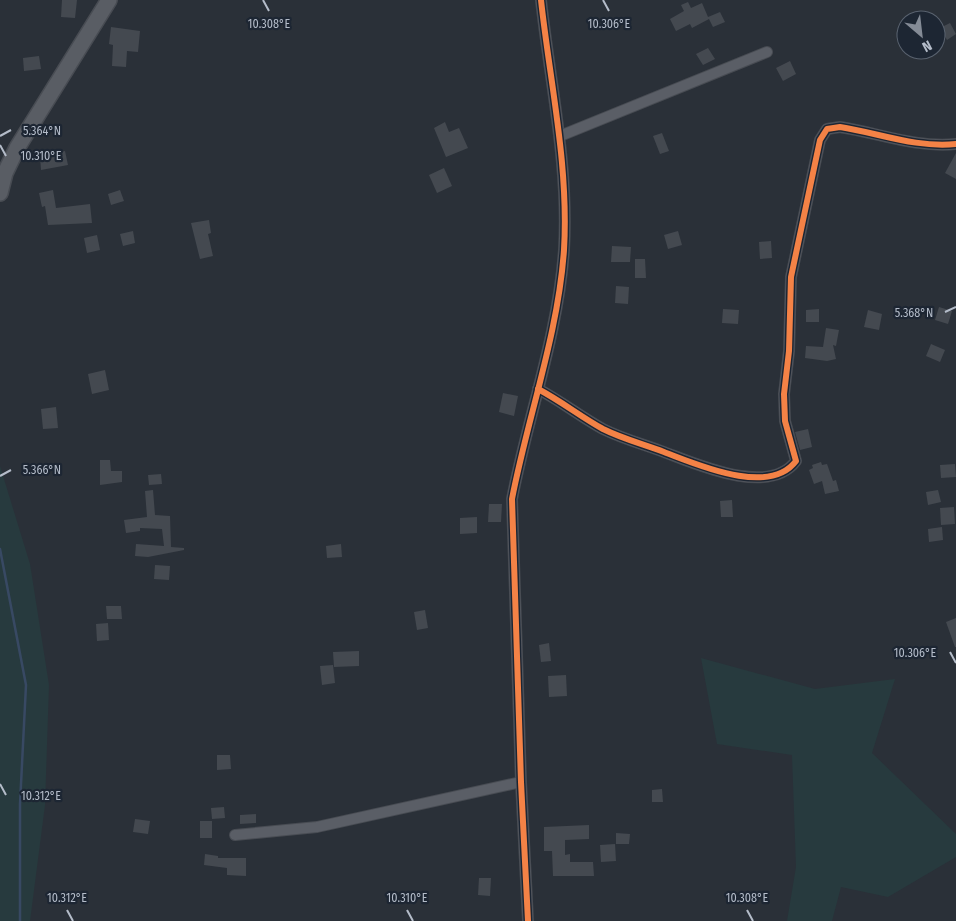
<svg xmlns="http://www.w3.org/2000/svg" width="956" height="921" font-family="'Fira Sans Condensed',sans-serif">
	<rect width="100%" height="100%" fill="#2a3038"/>
	<g fill="#273a3e">
		<polygon points="0,466 30,564 49,685 45,805 30,921 0,921"/>
		<polygon points="701,658 815,689 895,679 872,753 956,834 956,857 888,897 841,887 832,921 787,921 796,867 792,755 717,744"/>
	</g>
	<g fill="none" stroke-linecap="round" stroke-linejoin="round">
		<polyline stroke="#384963" stroke-width="2.5" points="0,549 26,685 20,804 20,921"/>
	</g>
	<g fill="#444950">
		<polygon points="62,0 77,0 75,18 61,17"/>
		<polygon points="688,2 691,8 702,3 708,17 720,12 725,22 713,27 709,19 692,28 690,24 676,31 670,19 684,11 681,5"/>
		<polygon points="950,23 956,34 947,40 940,28"/>
		<polygon points="111,27 140,31 138,52 127,51 126,67 112,66 113,45 109,44"/>
		<polygon points="708,48 715,59 703,65 696,54"/>
		<polygon points="39,56 41,69 24,71 23,58"/>
		<polygon points="790,61 796,74 783,81 776,68"/>
		<polygon points="445,122 449,132 459,128 468,148 446,157 434,128"/>
		<polygon points="662,133 669,151 660,154 653,136"/>
		<polygon points="65,151 68,165 41,170 40,156 56,155 55,153"/>
		<polygon points="956,153 956,179 945,173"/>
		<polygon points="444,168 452,186 437,193 429,175"/>
		<polygon points="53,190 56,208 90,204 92,223 48,225 45,206 42,207 39,193"/>
		<polygon points="120,190 124,201 111,205 108,194"/>
		<polygon points="209,220 211,233 208,234 213,256 200,259 191,223"/>
		<polygon points="133,231 135,243 123,246 120,234"/>
		<polygon points="678,231 682,245 668,249 664,235"/>
		<polygon points="97,235 100,250 87,253 84,238"/>
		<polygon points="771,241 772,258 760,259 759,242"/>
		<polygon points="612,246 631,247 630,262 611,262"/>
		<polygon points="635,259 645,259 646,278 635,278"/>
		<polygon points="616,286 629,287 628,304 615,303"/>
		<polygon points="939,307 952,311 948,324 935,320"/>
		<polygon points="723,309 739,310 738,324 722,323"/>
		<polygon points="819,309 819,322 806,322 806,310"/>
		<polygon points="868,310 882,314 879,330 864,327"/>
		<polygon points="826,328 839,330 836,346 833,345 836,359 827,361 805,358 806,346 823,347"/>
		<polygon points="931,344 945,350 940,362 926,356"/>
		<polygon points="105,370 109,390 92,394 88,374"/>
		<polygon points="503,393 518,396 514,416 499,412"/>
		<polygon points="56,407 58,428 43,429 41,409"/>
		<polygon points="808,429 812,447 800,450 795,432"/>
		<polygon points="100,460 110,460 111,471 122,471 122,482 100,485"/>
		<polygon points="821,462 822,465 827,464 833,481 836,480 839,491 825,494 822,481 814,484 809,470 813,468 812,465"/>
		<polygon points="955,464 956,477 941,478 940,465"/>
		<polygon points="161,474 162,484 149,485 148,475"/>
		<polygon points="153,490 155,515 170,516 171,547 184,548 184,550 148,557 135,556 136,544 164,546 162,529 140,528 140,531 126,533 124,520 147,517 145,491"/>
		<polygon points="938,490 941,502 928,505 926,492"/>
		<polygon points="732,500 733,517 721,517 720,501"/>
		<polygon points="489,504 502,504 501,522 488,522"/>
		<polygon points="954,507 955,524 941,525 940,508"/>
		<polygon points="477,517 477,533 460,534 460,518"/>
		<polygon points="942,527 943,540 929,542 928,529"/>
		<polygon points="341,544 342,557 327,558 326,546"/>
		<polygon points="155,565 170,566 169,580 154,579"/>
		<polygon points="106,606 121,606 122,619 107,619"/>
		<polygon points="425,610 428,628 417,630 414,612"/>
		<polygon points="956,618 956,647 955,647 946,622"/>
		<polygon points="108,623 109,640 97,641 96,624"/>
		<polygon points="549,643 551,661 541,662 539,645"/>
		<polygon points="359,651 359,666 334,667 333,652"/>
		<polygon points="333,665 335,683 322,685 320,666"/>
		<polygon points="566,675 567,696 549,697 548,676"/>
		<polygon points="217,755 230,755 231,769 217,770"/>
		<polygon points="662,789 663,802 652,802 652,790"/>
		<polygon points="224,807 225,818 212,819 211,808"/>
		<polygon points="256,814 256,823 240,824 240,815"/>
		<polygon points="135,819 150,821 148,834 133,832"/>
		<rect x="200" y="821" width="12" height="17"/>
		<polygon points="589,825 589,839 565,840 565,855 570,854 570,862 593,862 594,876 553,876 552,851 544,851 544,827"/>
		<polygon points="616,833 630,834 629,844 616,844"/>
		<polygon points="615,844 616,861 601,862 600,845"/>
		<polygon points="205,854 218,856 218,858 246,858 246,876 227,875 227,868 204,865"/>
		<polygon points="479,878 491,878 490,896 478,895"/>
	</g>
	<g fill="none" stroke-linecap="round" stroke-linejoin="round">
		<g stroke="#484c53" stroke-width="12">
			<g id="street">
				<polyline points="560,136 767,52"/>
				<path d="M538 389C561 401 581 417 603 429 623 439 643 444 664 452 696 464 769 497 796 461L785 421 784 394 789 351 791 277 820 140 827 129 840 127C879 133 915 148 956 144"/>
				<polyline points="235,835 317,827 521,782"/>
				<path d="M528 921 521 782 512 499C528 416 558 335 564 250 569 165 550 83 541 0"/>
			</g>
		</g>
		<g stroke="#484c53" stroke-width="18">
			<polyline id="secondary" points="0,193 5,173 17,148 109,0"/>
		</g>
		<use href="#street" stroke="#5a5e66" stroke-width="10"/>
		<use href="#secondary" stroke="#595d64" stroke-width="15"/>
		<g stroke="#1d2633" stroke-width="9">
			<g id="cycleway">
				<path d="M538 389C561 401 581 417 603 429 623 439 643 444 664 452 696 464 769 497 796 461L785 421 784 394 789 351 791 277 820 140 827 129 840 127C879 133 915 148 956 144"/>
				<path d="M528 921 521 782 512 499C528 416 558 335 564 250 569 165 550 83 541 0"/>
			</g>
		</g>
		<use href="#cycleway" stroke="#f48246" stroke-width="6"/>
	</g>
	<path fill="none" stroke="#b4bcc9" stroke-width="2" d="M263 0 269 11M603 0 609 11M0 136 11 130M0 145 6 156M945 312 956 307M0 476 11 470M950 652 956 663M0 784 6 795M67 910 73 921M407 910 413 921M747 910 753 921"/>
	<g font-size="12" text-anchor="middle" fill="#b4bcc9" stroke="#1d2633" stroke-width="4.5" stroke-linejoin="round" paint-order="stroke">
		<text x="269" y="28">10.308°E</text>
		<text x="609" y="28">10.306°E</text>
		<text x="42" y="135">5.364°N</text>
		<text x="41" y="160">10.310°E</text>
		<text x="914" y="317">5.368°N</text>
		<text x="42" y="474">5.366°N</text>
		<text x="915" y="657">10.306°E</text>
		<text x="41" y="800">10.312°E</text>
		<text x="67" y="902">10.312°E</text>
		<text x="407" y="902">10.310°E</text>
		<text x="747" y="902">10.308°E</text>
	</g>
	<g transform="translate(921 35) rotate(152)"><circle r="24" fill="#1d2633" stroke="#59626f"/>
	<path d="M0-4L9 19L0 12L-9 19Z" fill="#848b96"/>
	<text y="-8" font-size="14" font-weight="bold" text-anchor="middle" fill="#b4bcc9">N</text>
	</g>
</svg>
